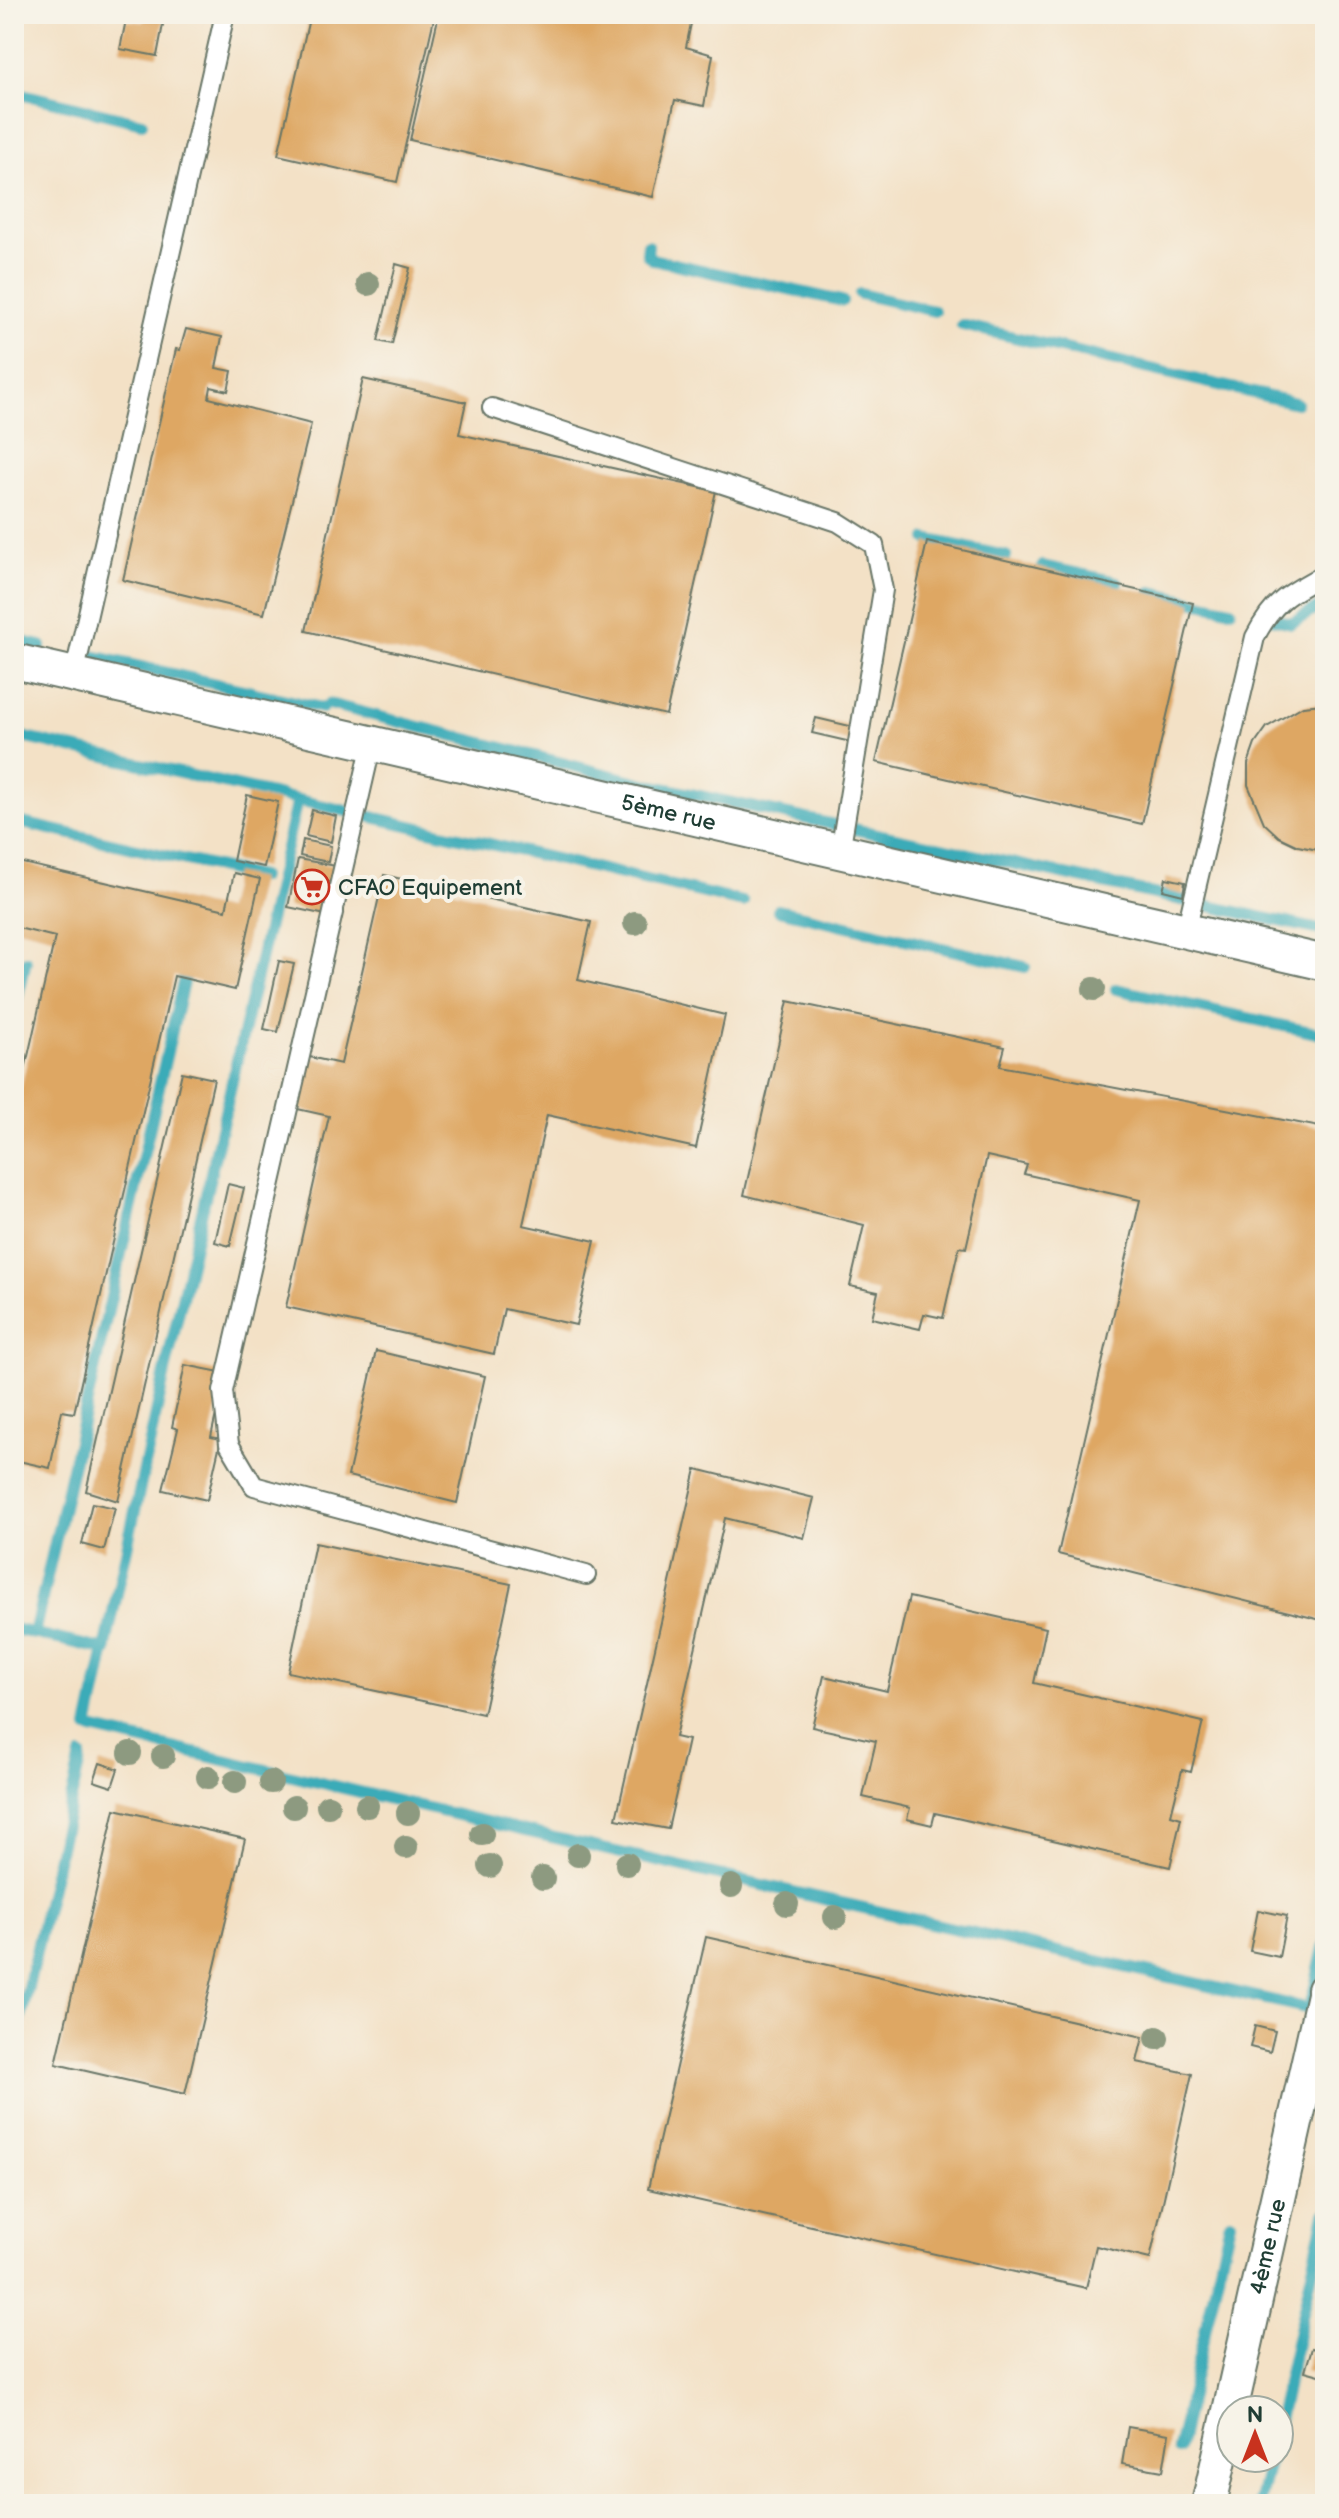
<svg xmlns="http://www.w3.org/2000/svg" width="1339" height="2518" font-family="'Balsamiq Sans',sans-serif">
	<rect width="100%" height="100%" fill="#f7f3e8"/>
	<filter id="ink" filterUnits="userSpaceOnUse"><feTurbulence type="fractalNoise" baseFrequency=".0125" numOctaves="2"/><feDisplacementMap in="SourceGraphic" scale="16" xChannelSelector="R" yChannelSelector="G"/><feConvolveMatrix kernelMatrix="1 2 1 2 8 2 1 2 1" color-interpolation-filters="sRGB"/></filter>
	<filter id="wash" filterUnits="userSpaceOnUse"><feTurbulence type="fractalNoise" baseFrequency=".006" numOctaves="4" result="noise"/><feDisplacementMap in="SourceGraphic" scale="32" xChannelSelector="R" yChannelSelector="G"/><feGaussianBlur stdDeviation="1.8" result="paint"/><feColorMatrix in="noise" values="0 0 0 0 0 0 0 0 0 0 0 0 0 0 0 0 0 1.4 0 .05"/><feComposite in="paint" operator="in"/></filter>
	<g filter="url(#wash)">
		<rect width="100%" height="100%" fill="#f3e1c6"/>
		<g fill="none" stroke-linecap="round" stroke-linejoin="round">
			<g stroke="#3babb8" stroke-width="12">
				<polyline points="14,92 142,123"/>
				<polyline points="648,245 647,254 652,259 842,301"/>
				<polyline points="860,294 934,311"/>
				<polyline points="962,325 1296,403"/>
				<polyline points="927,539 1006,556"/>
				<polyline points="1043,566 1117,582"/>
				<polyline points="1152,592 1231,610"/>
				<polyline points="1271,618 1291,623 1325,604"/>
				<polyline points="14,640 41,646"/>
				<polyline points="93,656 322,708"/>
				<polyline points="329,704 641,783 1325,931"/>
				<polyline points="14,735 743,902"/>
				<polyline points="297,800 167,1363 88,1728 572,1842 1310,2009 1325,1943"/>
				<polyline points="14,821 261,877"/>
				<polyline points="778,910 1025,967"/>
				<polyline points="1116,989 1325,1035"/>
				<polyline points="14,1012 26,961"/>
				<polyline points="14,1629 106,1650"/>
				<polyline points="34,1634 184,978"/>
				<polyline points="14,2048 81,1756"/>
				<polyline points="1279,2419 1325,2214"/>
				<polyline points="1178,2449 1230,2222"/>
				<polyline points="1259,2504 1270,2458"/>
			</g>
		</g>
		<g id="blocks">
			<g fill="#dea764">
				<polygon points="146,14 165,14 157,56 120,49 126,20 144,22"/>
				<polygon points="310,14 435,14 397,182 278,155"/>
				<polygon points="439,14 693,14 686,47 713,55 704,106 675,100 653,197 410,140"/>
				<polygon points="396,264 410,268 392,344 378,341"/>
				<polygon points="186,329 222,337 216,368 232,371 228,391 211,387 209,398 311,424 264,614 123,580 176,349 180,350"/>
				<polygon points="363,379 466,402 459,434 716,491 666,715 306,631"/>
				<polygon points="927,542 1193,603 1142,824 876,762"/>
				<polygon points="1323,704 1325,849 1318,850 1298,846 1279,837 1264,823 1248,785 1248,764 1255,744 1267,727 1303,706"/>
				<polygon points="816,718 854,727 851,742 812,733"/>
				<polygon points="247,795 278,802 264,867 233,861"/>
				<polygon points="312,810 336,816 331,842 306,836"/>
				<polygon points="303,840 331,846 328,862 300,856"/>
				<polygon points="298,859 336,866 326,915 288,907"/>
				<polygon points="14,861 226,910 234,873 260,879 235,990 174,976 74,1413 62,1411 50,1468 14,1460 14,1118 55,937 14,927"/>
				<polygon points="384,875 591,922 578,980 725,1015 696,1148 547,1115 523,1225 595,1241 576,1325 504,1309 494,1354 286,1307 329,1116 293,1108 305,1056 341,1064"/>
				<polygon points="1166,878 1185,882 1183,895 1163,890"/>
				<polygon points="279,961 294,964 278,1032 264,1029"/>
				<polygon points="788,1001 1005,1047 1000,1066 1325,1128 1325,1621 1058,1554 1140,1200 1024,1174 1027,1165 987,1156 966,1248 959,1247 943,1318 924,1314 920,1329 872,1318 878,1292 850,1286 864,1225 744,1195"/>
				<polygon points="182,1072 214,1079 118,1501 86,1491"/>
				<polygon points="228,1184 244,1188 230,1246 215,1242"/>
				<polygon points="376,1351 485,1376 457,1503 348,1476"/>
				<polygon points="185,1365 225,1373 211,1437 221,1439 207,1500 163,1490 178,1429 172,1427"/>
				<polygon points="696,1469 814,1498 804,1538 725,1518 675,1737 688,1740 668,1829 616,1819"/>
				<polygon points="92,1503 115,1508 104,1550 82,1544"/>
				<polygon points="315,1543 511,1584 483,1714 288,1672"/>
				<polygon points="909,1597 1046,1628 1034,1683 1203,1722 1191,1772 1182,1770 1171,1815 1181,1818 1170,1867 935,1813 932,1825 907,1819 910,1808 863,1797 876,1741 812,1727 824,1676 887,1691"/>
				<polygon points="100,1763 118,1769 112,1787 94,1781"/>
				<polygon points="115,1809 245,1839 185,2094 56,2064"/>
				<polygon points="1258,1910 1287,1916 1279,1957 1250,1951"/>
				<polygon points="706,1937 1143,2037 1137,2062 1192,2074 1150,2259 1096,2246 1086,2288 648,2189"/>
				<polygon points="1255,2026 1275,2031 1270,2052 1250,2047"/>
				<polygon points="1312,2348 1325,2351 1323,2376 1305,2371"/>
				<polygon points="1128,2427 1169,2434 1163,2471 1122,2464"/>
			</g>
		</g>
	</g>
	<g filter="url(#ink)">
		<use href="#blocks" fill-opacity="0" stroke="#697667" stroke-width="2"/>
		<g fill="none" stroke-linecap="round" stroke-linejoin="round">
			<g stroke="#697667" stroke-width="22">
				<g id="service">
					<polyline points="492,408 838,522 874,545 883,590 840,852"/>
					<polyline points="74,675 225,14"/>
					<polyline points="372,743 223,1391 229,1444 254,1486 586,1575"/>
					<path d="M1186 931 1255 637C1274 600 1290 593 1325 574"/>
				</g>
			</g>
			<g stroke="#697667" stroke-width="38">
				<g id="minor">
					<path id="s1" d="M14 661 1325 963"/>
					<path id="s2" d="M1209 2504 1325 1990"/>
				</g>
			</g>
			<use href="#service" stroke="#fff" stroke-width="18"/>
			<use href="#minor" stroke="#fff" stroke-width="34"/>
		</g>
		<g fill="#8d9a80">
			<circle cx="368" cy="284" r="12"/>
			<circle cx="635" cy="923" r="12"/>
			<circle cx="1094" cy="989" r="12"/>
			<circle cx="130" cy="1753" r="12"/>
			<circle cx="163" cy="1756" r="12"/>
			<circle cx="208" cy="1777" r="12"/>
			<circle cx="235" cy="1782" r="12"/>
			<circle cx="271" cy="1782" r="12"/>
			<circle cx="328" cy="1806" r="12"/>
			<circle cx="367" cy="1806" r="12"/>
			<circle cx="294" cy="1807" r="12"/>
			<circle cx="408" cy="1813" r="12"/>
			<circle cx="482" cy="1834" r="12"/>
			<circle cx="406" cy="1847" r="12"/>
			<circle cx="578" cy="1855" r="12"/>
			<circle cx="627" cy="1864" r="12"/>
			<circle cx="490" cy="1866" r="12"/>
			<circle cx="543" cy="1878" r="12"/>
			<circle cx="731" cy="1886" r="12"/>
			<circle cx="787" cy="1904" r="12"/>
			<circle cx="835" cy="1917" r="12"/>
			<circle cx="1157" cy="2038" r="12"/>
		</g>
	</g>
	<defs>
		<g id="supermarket-ring" transform="scale(1.8)"><circle r="9.5" fill="#f7f3e8" stroke="#c8321e" stroke-width="1.5"/><path d="M-6-5.5h2.5l.6 2H6L4.5 2H-2.5L-4.4-4H-6ZM-1.5 3.2a1.3 1.3 0 1 0 .1 0ZM3 3.2a1.3 1.3 0 1 0 .1 0Z" fill="#c8321e"/></g>
	</defs>
	<g fill-rule="evenodd">
		<use href="#supermarket-ring" x="312" y="887"/>
	</g>
	<g text-anchor="middle" stroke-width="8" stroke-linejoin="round" paint-order="stroke">
		<g font-size="22" fill="#1f3d34" stroke="#f7f3e8">
			<text dy="8" stroke="none"><textPath href="#s1" startOffset="672">5ème rue</textPath></text>
			<text dy="8" stroke="none"><textPath href="#s2" startOffset="264">4ème rue</textPath></text>
		</g>
		<g font-size="22" fill="#1f3d34" stroke="#f7f3e8" text-anchor="start">
			<text x="338" y="895">CFAO Equipement</text>
		</g>
	</g>
	<rect width="1339" height="2518" fill="none" stroke="#f7f3e8" stroke-width="48"/>
	<g transform="translate(1255 2434)"><circle r="38" fill="#f7f3e8" stroke="#a1aaa0" stroke-width="2"/>
	<path d="M0-6L14 30L0 20L-14 30Z" fill="#c8321e"/>
	<text y="-12" font-size="22" font-weight="bold" text-anchor="middle" fill="#1f3d34">N</text>
	</g>
</svg>
